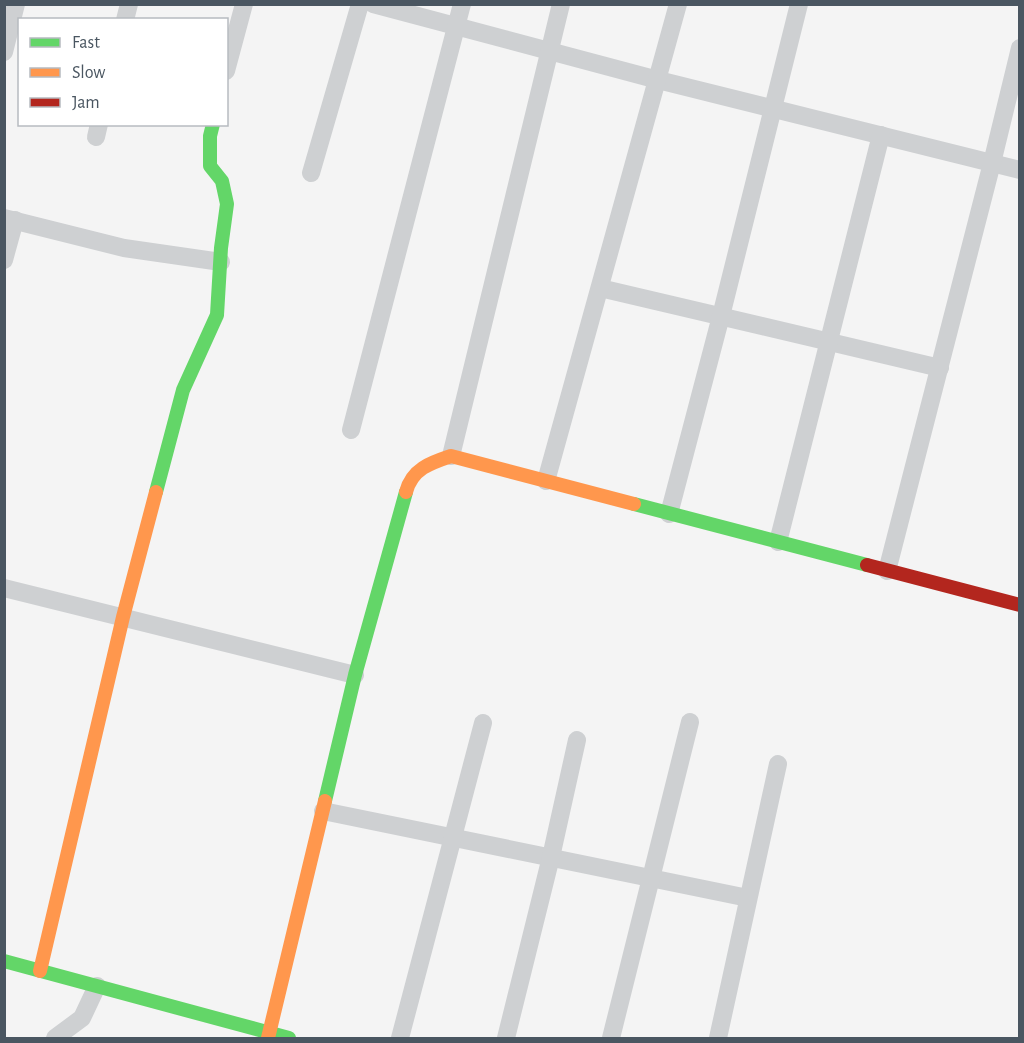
<svg xmlns="http://www.w3.org/2000/svg" width="1024" height="1043" font-family="'Alegreya Sans',sans-serif">
	<rect width="100%" height="100%" fill="#f4f4f4"/>
	<g fill="none" stroke-linecap="round" stroke-linejoin="round">
		<g stroke="#ced0d2" stroke-width="18">
			<polyline points="373,4 658,80 1020,170"/>
			<polyline points="125,20 129,4"/>
			<polyline points="4,52 16,4"/>
			<polyline points="226,71 244,4"/>
			<polyline points="96,137 99,124"/>
			<polyline points="311,173 360,4"/>
			<polyline points="4,218 124,248 221,262"/>
			<polyline points="4,260 15,220"/>
			<polyline points="600,288 940,368"/>
			<polyline points="351,430 462,4"/>
			<polyline points="451,456 561,4"/>
			<polyline points="546,481 678,4"/>
			<polyline points="669,514 721,316 799,4"/>
			<polyline points="778,542 881,135"/>
			<polyline points="887,571 992,163 1020,48"/>
			<polyline points="4,588 355,675"/>
			<polyline points="323,811 748,898"/>
			<polyline points="55,1038 82,1018 97,986"/>
			<polyline points="400,1038 483,723"/>
			<polyline points="506,1038 551,857 577,740"/>
			<polyline points="611,1038 690,722"/>
			<polyline points="718,1038 778,764"/>
		</g>
		<g stroke="#63d668" stroke-width="14">
			<polyline points="156,492 183,390 217,315 221,248 227,204 222,181 210,166 210,136 213,124"/>
			<polyline points="634,504 867,565"/>
			<polyline points="325,801 355,675 406,492"/>
			<polyline points="4,961 289,1038"/>
		</g>
		<g stroke="#ff974d" stroke-width="14">
			<path d="M406 492C412 469 430 463 451 456L634 504"/>
			<polyline points="40,971 123,617 156,492"/>
			<polyline points="268,1038 325,801"/>
		</g>
		<polyline stroke="#b3261e" stroke-width="14" points="867,565 1020,605"/>
	</g>
	<rect width="1024" height="1043" fill="none" stroke="#4a5661" stroke-width="12"/>
	<rect x="18" y="18" width="210" height="108" fill="#ffffff" stroke="#b7bbc0" stroke-width="1.5"/>
	<rect x="30" y="38" width="30" height="9" fill="#63d668" stroke="#b7bbc0" stroke-width="1.5"/>
	<text x="72" y="48" font-size="18" fill="#4a5661">Fast</text>
	<rect x="30" y="68" width="30" height="9" fill="#ff974d" stroke="#b7bbc0" stroke-width="1.5"/>
	<text x="72" y="78" font-size="18" fill="#4a5661">Slow</text>
	<rect x="30" y="98" width="30" height="9" fill="#b3261e" stroke="#b7bbc0" stroke-width="1.5"/>
	<text x="72" y="108" font-size="18" fill="#4a5661">Jam</text>
</svg>
